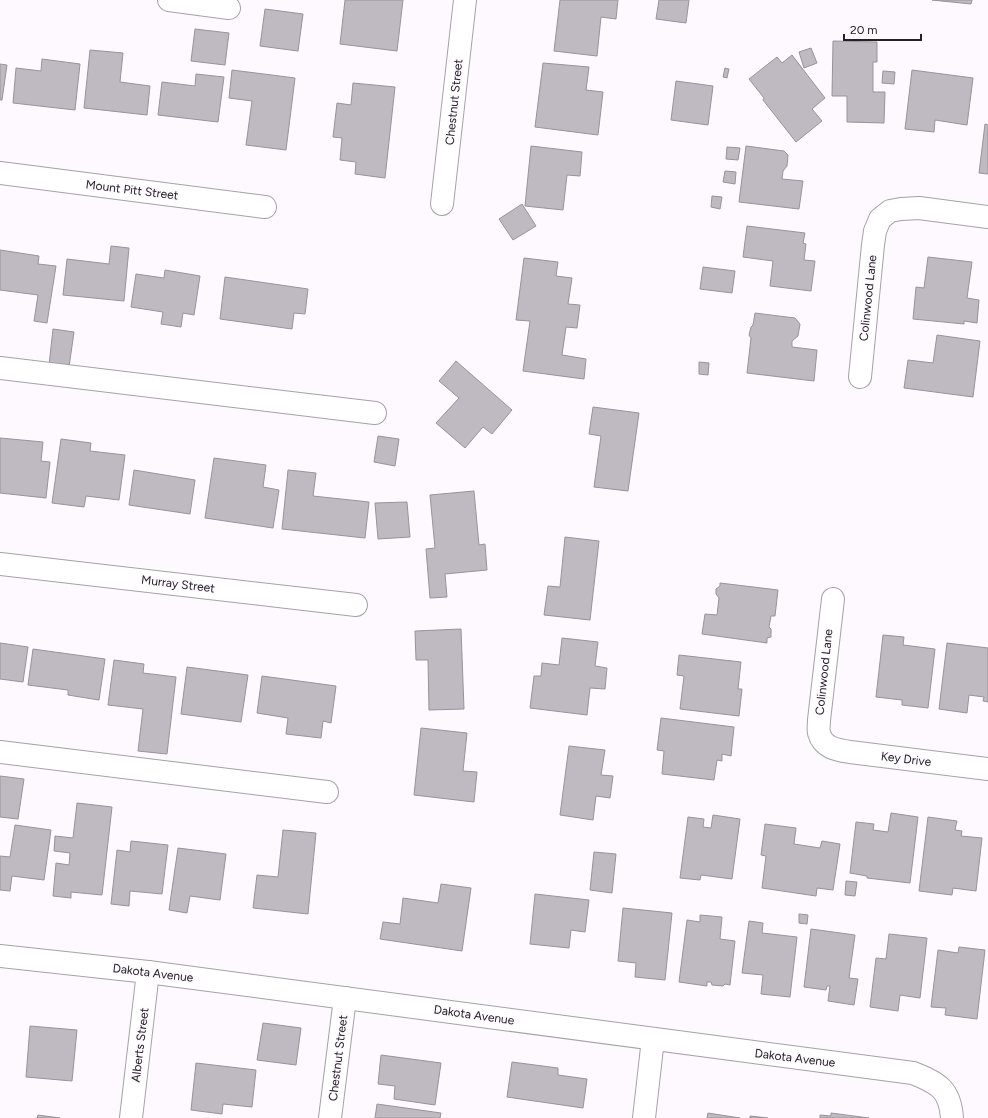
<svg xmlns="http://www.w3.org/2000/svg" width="988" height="1118" font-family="Figtree,sans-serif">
	<rect width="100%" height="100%" fill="#fdf9ff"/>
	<g fill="#bfbac1" stroke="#98939a">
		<polygon points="345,0 403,0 397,51 340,44"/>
		<polygon points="560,0 618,0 616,19 601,17 597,56 554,51"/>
		<polygon points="659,0 689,0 686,23 656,19"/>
		<polygon points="932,0 972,0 971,4"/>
		<polygon points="265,9 303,14 298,51 260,46"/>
		<polygon points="195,29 229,33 225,65 191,61"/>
		<polygon points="833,41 877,42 877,62 873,62 873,92 885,92 884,123 847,122 847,96 832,96"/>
		<polygon points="811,48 817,63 804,68 799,52"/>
		<polygon points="90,50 123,53 120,82 150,86 147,115 84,108"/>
		<polygon points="792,55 825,98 812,109 822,121 796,142 763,100 764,98 749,79 777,57 782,63"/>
		<polygon points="42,59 80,64 75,110 13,103 16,68 41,71"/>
		<polygon points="543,63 589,67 586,90 603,92 598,135 535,127"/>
		<polygon points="0,64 7,65 2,100 0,100"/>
		<polygon points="725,68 729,69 727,78 723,77"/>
		<polygon points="232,70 295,78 286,150 246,145 252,101 229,98"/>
		<polygon points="912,70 973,78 967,125 935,120 934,132 905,129"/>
		<polygon points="883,71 895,72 894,84 882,83"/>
		<polygon points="196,74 224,77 218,122 158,115 162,82 195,86"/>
		<polygon points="676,81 713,86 708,125 671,120"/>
		<polygon points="353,83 395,87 385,178 355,174 356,162 340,160 342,138 333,137 337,103 351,105"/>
		<polygon points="985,124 988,125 988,174 979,173"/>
		<polygon points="531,146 582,152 580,176 567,175 563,210 525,206"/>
		<polygon points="746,146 784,151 788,155 787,166 783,171 782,179 803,181 799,209 739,202"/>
		<polygon points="727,147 740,148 738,160 726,159"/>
		<polygon points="725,171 736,172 735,184 723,182"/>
		<polygon points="712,196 722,197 720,209 711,207"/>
		<polygon points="522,204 536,226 513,240 499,219"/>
		<polygon points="747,226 805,233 803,243 806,244 804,260 815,261 811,291 770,286 773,261 743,257"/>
		<polygon points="111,246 129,248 124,301 63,295 67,259 109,264"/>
		<polygon points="0,250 39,256 38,264 56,266 47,323 34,321 38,295 0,290"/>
		<polygon points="928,257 972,262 967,298 979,300 977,323 964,321 964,324 913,319 916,287 924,288"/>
		<polygon points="524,258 558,262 556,276 572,278 568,304 580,305 577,328 566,327 562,355 586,359 584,379 523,371 530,321 516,320"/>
		<polygon points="703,267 735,271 732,293 700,289"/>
		<polygon points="165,270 200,276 194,315 183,313 181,327 161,324 163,312 131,307 136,274 164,278"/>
		<polygon points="225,277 308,289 305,314 294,313 292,329 220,319"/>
		<polygon points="755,313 795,318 800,324 798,336 792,341 792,347 817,350 814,381 747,373 751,338 749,335 751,327 753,325"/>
		<polygon points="53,329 74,332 69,367 49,365"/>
		<polygon points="937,335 980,341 973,397 904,388 908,360 933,363"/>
		<polygon points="456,361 512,410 492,434 483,427 465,448 436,423 459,398 439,381"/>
		<polygon points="699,362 709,363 708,375 699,374"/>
		<polygon points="593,407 639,413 628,491 594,487 601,436 589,434"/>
		<polygon points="378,436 399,439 395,466 374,462"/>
		<polygon points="0,438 43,442 41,461 50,462 46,498 0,493"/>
		<polygon points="61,439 91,443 90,451 125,455 119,500 86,496 84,507 52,503"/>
		<polygon points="214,458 266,465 263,487 279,490 273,528 205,518"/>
		<polygon points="134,470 195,480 190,514 129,505"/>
		<polygon points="288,470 316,473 313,496 369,502 365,538 282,529"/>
		<polygon points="474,491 479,545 485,544 487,570 445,574 447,597 430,598 426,549 435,548 430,495"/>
		<polygon points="407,502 410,537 378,539 375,503"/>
		<polygon points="565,537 599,541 590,620 544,615 548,586 560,587"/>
		<polygon points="720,583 778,590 775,616 771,616 769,627 771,629 771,637 767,638 767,643 702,634 705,614 717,615 719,598 716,594 716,589 720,586"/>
		<polygon points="461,629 464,709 429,710 428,660 416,660 415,631"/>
		<polygon points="883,635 904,637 903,645 935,649 928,708 902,705 902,700 876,697"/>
		<polygon points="562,638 598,642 595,666 607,668 605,689 590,688 587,715 530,708 534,676 541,676 542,663 559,665"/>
		<polygon points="0,643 28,647 23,682 0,679"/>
		<polygon points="947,643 988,648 988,702 983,701 984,697 969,695 967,713 939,709"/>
		<polygon points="33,649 105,659 99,700 68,695 68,690 28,685"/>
		<polygon points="679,655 741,662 738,689 742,689 739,716 680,709 684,676 677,675"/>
		<polygon points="114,660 144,664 143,673 176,677 167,754 138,751 143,709 108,705"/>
		<polygon points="187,667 248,675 241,722 181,714"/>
		<polygon points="262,676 336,686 331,723 323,721 321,738 286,734 288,718 257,713"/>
		<polygon points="661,718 734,727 731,756 722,754 722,761 717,760 714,780 662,774 664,751 657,750"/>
		<polygon points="421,728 467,733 463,771 477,772 474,802 414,795"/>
		<polygon points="569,746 605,750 601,775 613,776 610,798 596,796 593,820 560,815"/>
		<polygon points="0,776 24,779 18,819 0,817"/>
		<polygon points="77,803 112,807 102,895 71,892 71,898 53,896 56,863 69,865 70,853 54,851 55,836 73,838"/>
		<polygon points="891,813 918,817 910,883 867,878 867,876 850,873 856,822 874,824 873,830 888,832"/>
		<polygon points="713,815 740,819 732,879 701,875 700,880 680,878 688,817 704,819 703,827 711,828"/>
		<polygon points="928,817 957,821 955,830 962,831 961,836 982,838 976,891 953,888 952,895 919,891"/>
		<polygon points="765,824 796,828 794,844 820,848 822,841 840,844 833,890 817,888 816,896 762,888 766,856 761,855"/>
		<polygon points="15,825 51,830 44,880 12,876 10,891 0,890 0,856 10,857"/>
		<polygon points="283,830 316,833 308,914 253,908 257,875 278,877"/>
		<polygon points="131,841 168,845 162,894 130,891 129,906 111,904 117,850 130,852"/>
		<polygon points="178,848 226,854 220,900 190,896 187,913 169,910"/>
		<polygon points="594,852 616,854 612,893 590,890"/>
		<polygon points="846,881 857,882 855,896 845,895"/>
		<polygon points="441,884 471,888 462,951 380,939 383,922 400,924 403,898 438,903"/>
		<polygon points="535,894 589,900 585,932 571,930 569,948 530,944"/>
		<polygon points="623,908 672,913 665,980 635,977 636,963 618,961"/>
		<polygon points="799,914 808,915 807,924 799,923"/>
		<polygon points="700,915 722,917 720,939 735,941 730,985 725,984 723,986 712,985 711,982 707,982 707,986 679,982 687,920 700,922"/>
		<polygon points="749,921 763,923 762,933 797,937 790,997 761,994 763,975 742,973"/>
		<polygon points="811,929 855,935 849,978 858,979 854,1005 828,1001 830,986 827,986 826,990 804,987"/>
		<polygon points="889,934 927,938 920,998 900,995 898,1011 870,1007 876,958 886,959"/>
		<polygon points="959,947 985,950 977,1019 945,1015 946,1008 931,1007 938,950 958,953"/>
		<polygon points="263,1023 301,1028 296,1065 257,1060"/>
		<polygon points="30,1026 77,1030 72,1081 26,1077"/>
		<polygon points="381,1055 441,1063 435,1105 394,1099 395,1086 378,1084"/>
		<polygon points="512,1062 558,1068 558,1075 587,1079 583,1108 507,1097"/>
		<polygon points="196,1063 256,1070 252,1107 223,1104 222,1114 191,1110"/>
		<polygon points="377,1104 441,1113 440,1118 375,1118"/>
		<polygon points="708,1113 740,1118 707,1118"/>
		<polygon points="831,1113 869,1118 820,1118 820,1115 831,1116"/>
		<polygon points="38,1115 60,1118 37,1118"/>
		<polygon points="750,1116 768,1118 750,1118"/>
	</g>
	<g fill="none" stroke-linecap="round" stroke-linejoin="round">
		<g stroke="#a6a1a7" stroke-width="24">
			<g id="minor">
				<polyline points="169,0 229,8"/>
				<polyline points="0,173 265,207"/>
				<polyline points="442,204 465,0"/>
				<polyline points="0,368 375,413"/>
				<polyline points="860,377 873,245 875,231 880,219 890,211 901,209 919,208 988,217"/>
				<polyline points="0,564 356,605"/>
				<path d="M833 599 819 720C819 724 818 730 819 733 823 748 837 750 850 752L988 769"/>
				<polyline points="0,752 327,792"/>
				<path d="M0 956 148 972 913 1073C938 1083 950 1089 952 1118"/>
				<polyline points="131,1118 148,972"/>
				<polyline points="330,1118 345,998"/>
				<polyline points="644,1118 653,1039"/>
			</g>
		</g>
		<use href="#minor" stroke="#fff" stroke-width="22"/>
	</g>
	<g text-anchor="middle" stroke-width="3" stroke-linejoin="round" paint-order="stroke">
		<g font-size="12" fill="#232124" stroke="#fdf9ff">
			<text transform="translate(454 102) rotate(-84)" y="4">Chestnut Street</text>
			<text transform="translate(132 190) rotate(7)" y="4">Mount Pitt Street</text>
			<text transform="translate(868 298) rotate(-84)" y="4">Colinwood Lane</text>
			<text transform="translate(178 584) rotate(7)" y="4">Murray Street</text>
			<text transform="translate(824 672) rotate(-84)" y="4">Colinwood Lane</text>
			<text transform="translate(906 759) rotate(7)" y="4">Key Drive</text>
			<text transform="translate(153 973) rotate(7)" y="4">Dakota Avenue</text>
			<text transform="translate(474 1015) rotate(8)" y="4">Dakota Avenue</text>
			<text transform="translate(140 1045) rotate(-83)" y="4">Alberts Street</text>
			<text transform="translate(338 1058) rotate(-83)" y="4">Chestnut Street</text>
			<text transform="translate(795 1058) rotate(7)" y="4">Dakota Avenue</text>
		</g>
	</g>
	<path d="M844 34v6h77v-6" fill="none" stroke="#232124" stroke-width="2"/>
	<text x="850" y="34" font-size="12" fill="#232124" stroke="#fdf9ff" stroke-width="3" paint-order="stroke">20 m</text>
</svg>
